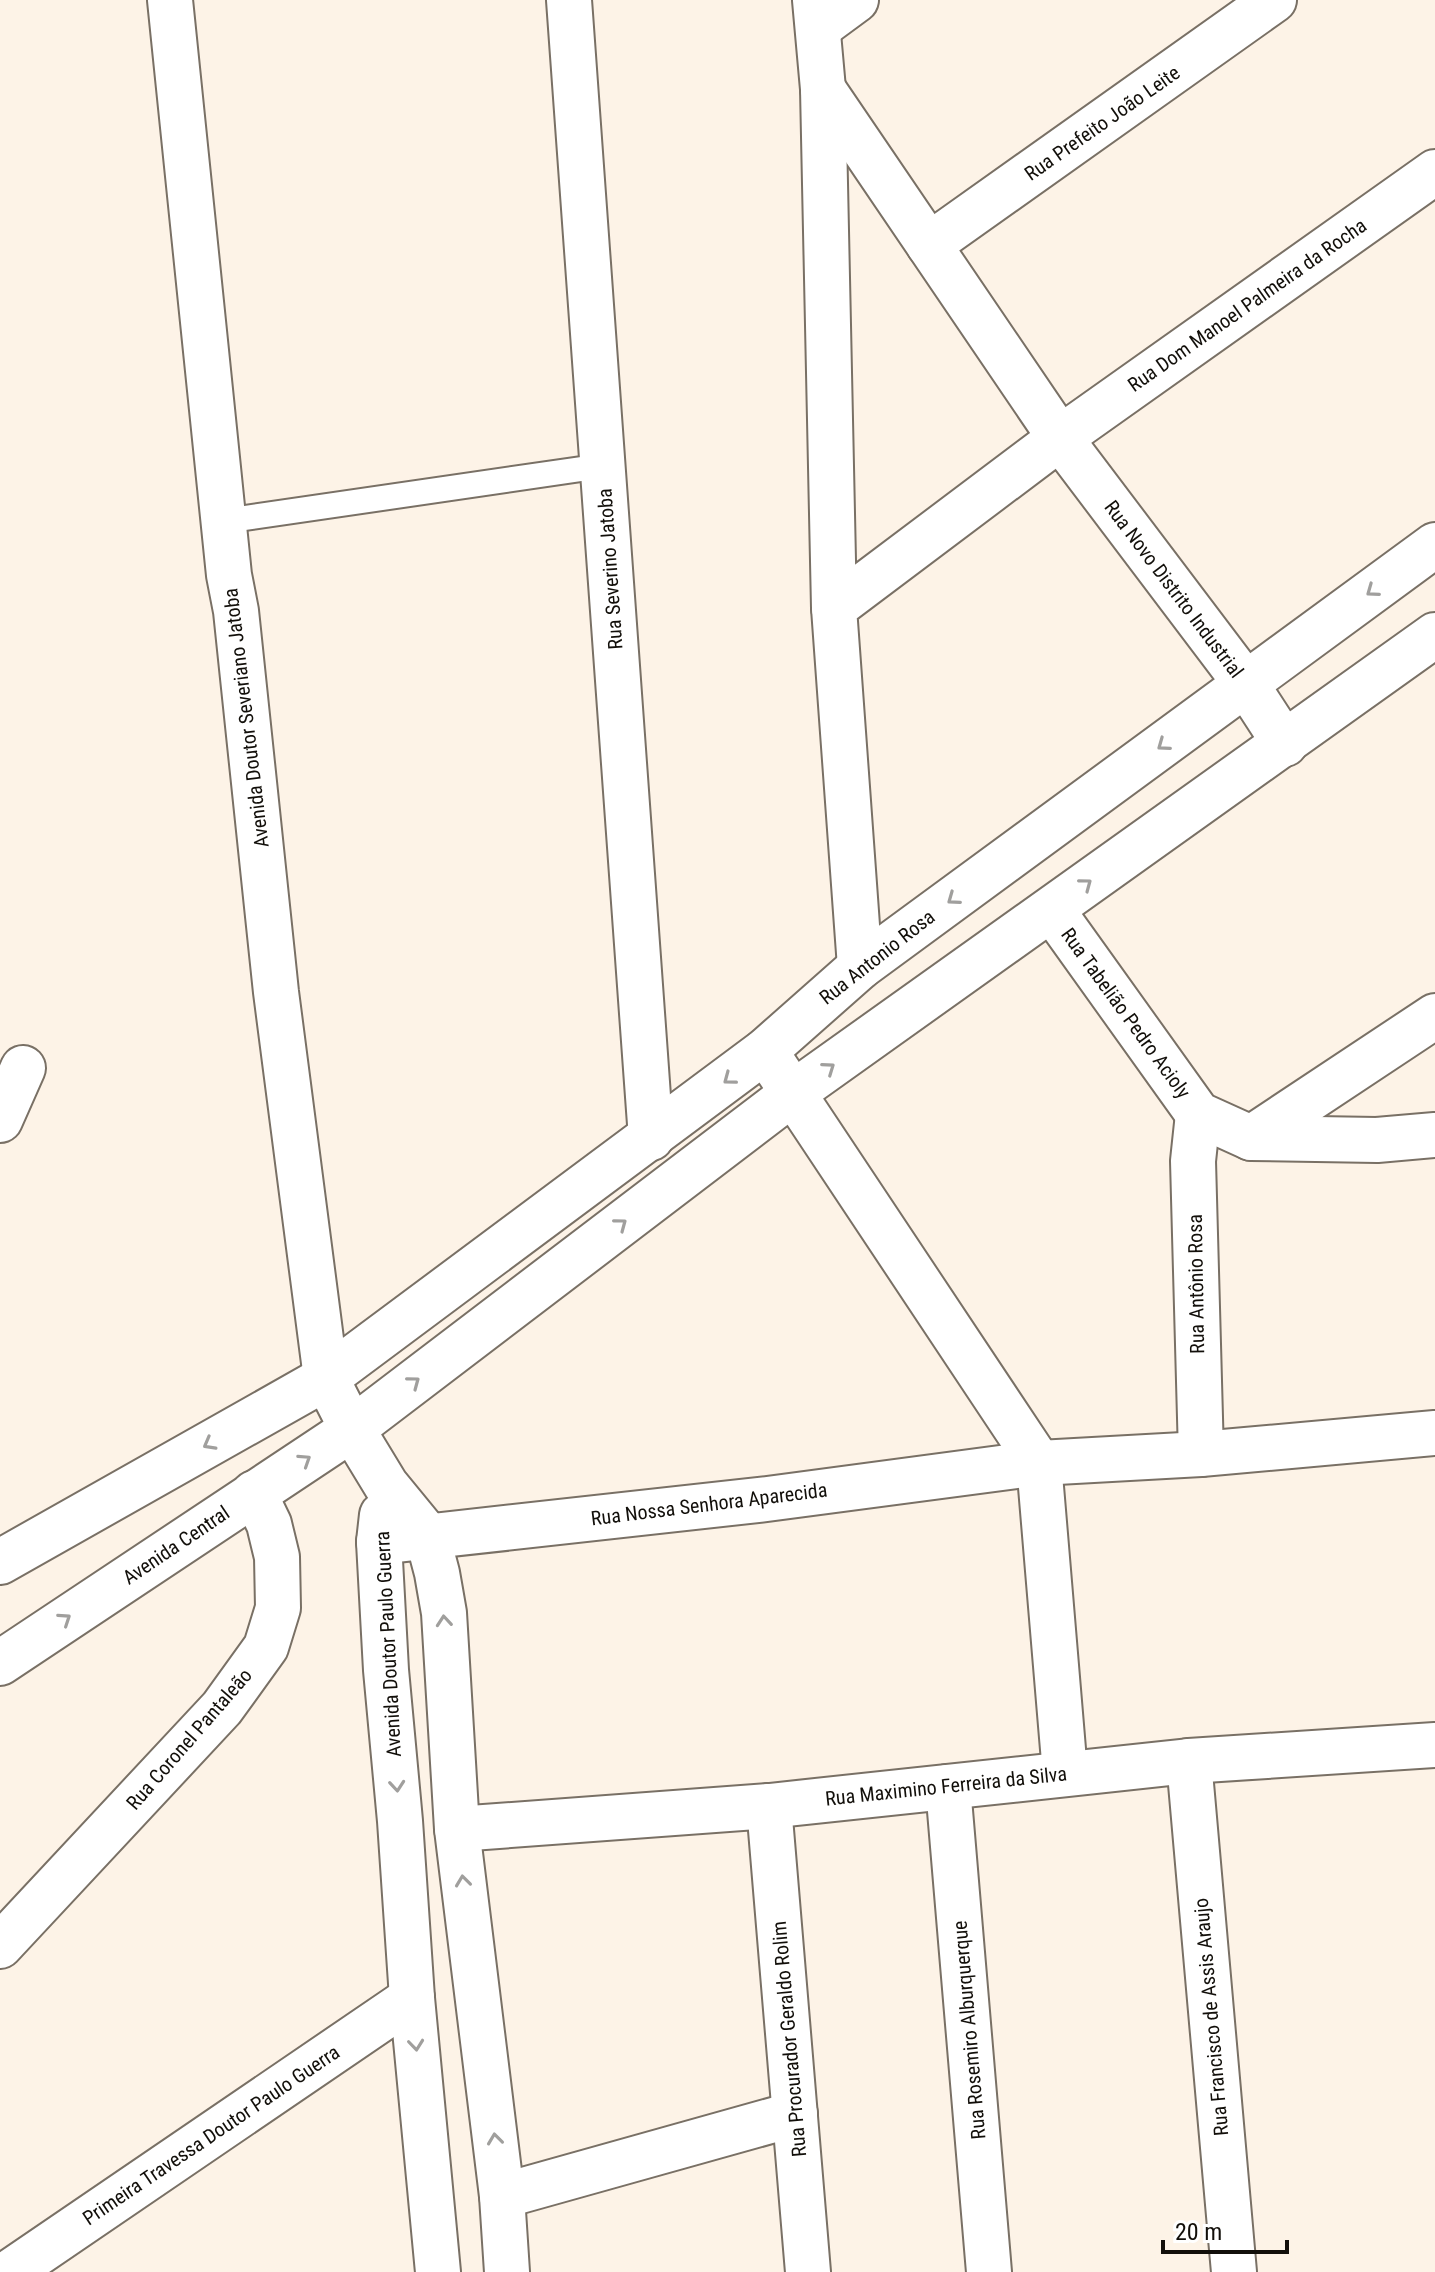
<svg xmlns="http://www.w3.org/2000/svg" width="1435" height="2272" font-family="'Roboto Condensed',sans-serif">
	<rect width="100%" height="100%" fill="#fdf3e7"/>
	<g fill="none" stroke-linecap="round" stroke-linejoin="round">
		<g stroke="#797065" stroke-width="28">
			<polyline id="service" points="224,521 602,466"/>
		</g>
		<g stroke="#797065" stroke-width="48">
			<g id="minor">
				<polyline points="569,0 651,1138"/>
				<polyline points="815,0 823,89 834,608"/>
				<polyline points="818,28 856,0"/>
				<polyline points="823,89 1060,438 1246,684 1285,744"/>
				<polyline points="929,245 1274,0"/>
				<polyline points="1052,910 1198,1114 1251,1138 1377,1140 1435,1135"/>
				<polyline points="860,967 834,608 1060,438 1435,172"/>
				<polyline points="765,1051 1039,1463 1065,1773"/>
				<polyline points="1198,1114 1193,1161 1201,1454"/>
				<polyline points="0,1120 23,1068"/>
				<polyline points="1251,1138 1435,1016"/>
				<polyline points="352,1429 386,1485 427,1535 437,1573 444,1613 457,1829 502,2196 507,2272"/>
				<polyline points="382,1515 379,1542 386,1670 400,1821 412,1998 438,2272"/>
				<polyline points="379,1542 767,1499 1039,1463 1201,1454 1435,1433"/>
				<polyline points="1189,1761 1234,2272"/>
				<polyline points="948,1787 989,2272"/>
				<polyline points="769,1806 808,2272"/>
				<polyline points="457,1829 769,1806 1189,1761 1435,1745"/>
				<polyline points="0,1946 222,1708 266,1647 278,1608 277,1557 269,1524 254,1493"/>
				<polyline points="502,2196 795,2114"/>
				<polyline points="10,2272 412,1998"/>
			</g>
		</g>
		<g stroke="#797065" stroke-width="48">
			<polyline id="tertiary" points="170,0 229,575 236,611 276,992 326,1378 352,1429"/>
		</g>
		<g stroke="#797065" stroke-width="48">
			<g id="secondary">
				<polyline points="0,1562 326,1378 765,1051 860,967 1435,545"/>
				<polyline points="0,1663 352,1429 793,1093 1435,635"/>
			</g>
		</g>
		<use href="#service" stroke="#fff" stroke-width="24"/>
		<use href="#minor" stroke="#fff" stroke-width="44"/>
		<use href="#tertiary" stroke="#fff" stroke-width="44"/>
		<use href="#secondary" stroke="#fff" stroke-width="44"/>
	</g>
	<defs><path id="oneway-chevron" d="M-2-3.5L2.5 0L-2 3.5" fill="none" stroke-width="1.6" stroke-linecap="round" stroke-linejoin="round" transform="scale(2)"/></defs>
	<g stroke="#a09f9d">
		<use href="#oneway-chevron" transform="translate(1372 591) rotate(144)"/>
		<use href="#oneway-chevron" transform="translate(1163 745) rotate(144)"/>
		<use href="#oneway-chevron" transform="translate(1086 884) rotate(-37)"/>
		<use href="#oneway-chevron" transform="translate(953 899) rotate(144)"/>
		<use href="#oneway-chevron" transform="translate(829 1068) rotate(-35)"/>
		<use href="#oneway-chevron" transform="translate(729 1079) rotate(143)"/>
		<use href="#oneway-chevron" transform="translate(621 1224) rotate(-37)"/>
		<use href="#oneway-chevron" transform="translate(414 1382) rotate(-37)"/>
		<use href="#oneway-chevron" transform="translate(209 1444) rotate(151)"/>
		<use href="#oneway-chevron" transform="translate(305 1460) rotate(-33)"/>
		<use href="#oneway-chevron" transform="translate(65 1619) rotate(-34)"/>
		<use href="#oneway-chevron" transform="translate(444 1621) rotate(-95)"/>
		<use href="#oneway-chevron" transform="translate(397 1786) rotate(85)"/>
		<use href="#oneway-chevron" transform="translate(463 1881) rotate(-97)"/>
		<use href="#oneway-chevron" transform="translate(416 2045) rotate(84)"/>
		<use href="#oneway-chevron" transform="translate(495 2139) rotate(-97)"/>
	</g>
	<g text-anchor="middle" stroke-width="6" stroke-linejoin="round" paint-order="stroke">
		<g font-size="20" fill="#120f0a" stroke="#fff">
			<text transform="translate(1102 123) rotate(-35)" y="7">Rua Prefeito João Leite</text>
			<text transform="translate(1247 305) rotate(-35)" y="7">Rua Dom Manoel Palmeira da Rocha</text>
			<text transform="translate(610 569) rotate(-94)" y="7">Rua Severino Jatoba</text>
			<text transform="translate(1174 589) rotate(53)" y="7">Rua Novo Distrito Industrial</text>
			<text transform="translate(246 718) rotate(-97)" y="7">Avenida Doutor Severiano Jatoba</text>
			<text transform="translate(877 957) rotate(-38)" y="7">Rua Antonio Rosa</text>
			<text transform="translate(1126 1013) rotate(54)" y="7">Rua Tabelião Pedro Acioly</text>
			<text transform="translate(1196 1284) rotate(-91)" y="7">Rua Antônio Rosa</text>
			<text transform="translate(709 1504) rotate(-7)" y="7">Rua Nossa Senhora Aparecida</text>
			<text transform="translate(176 1545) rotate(-34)" y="7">Avenida Central</text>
			<text transform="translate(388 1644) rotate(-93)" y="7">Avenida Doutor Paulo Guerra</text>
			<text transform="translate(189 1739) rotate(-49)" y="7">Rua Coronel Pantaleão</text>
			<text transform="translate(946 1786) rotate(-6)" y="7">Rua Maximino Ferreira da Silva</text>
			<text transform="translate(1211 2017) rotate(-95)" y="7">Rua Francisco de Assis Araujo</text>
			<text transform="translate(969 2030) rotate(-95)" y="7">Rua Rosemiro Alburquerque</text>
			<text transform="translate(789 2039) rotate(-95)" y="7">Rua Procurador Geraldo Rolim</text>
			<text transform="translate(211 2135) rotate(-34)" y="7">Primeira Travessa Doutor Paulo Guerra</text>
		</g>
	</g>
	<path d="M1163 2240v12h124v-12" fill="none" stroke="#120f0a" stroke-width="4"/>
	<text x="1175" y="2240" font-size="24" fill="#120f0a" stroke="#ffffff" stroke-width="6" paint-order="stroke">20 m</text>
</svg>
